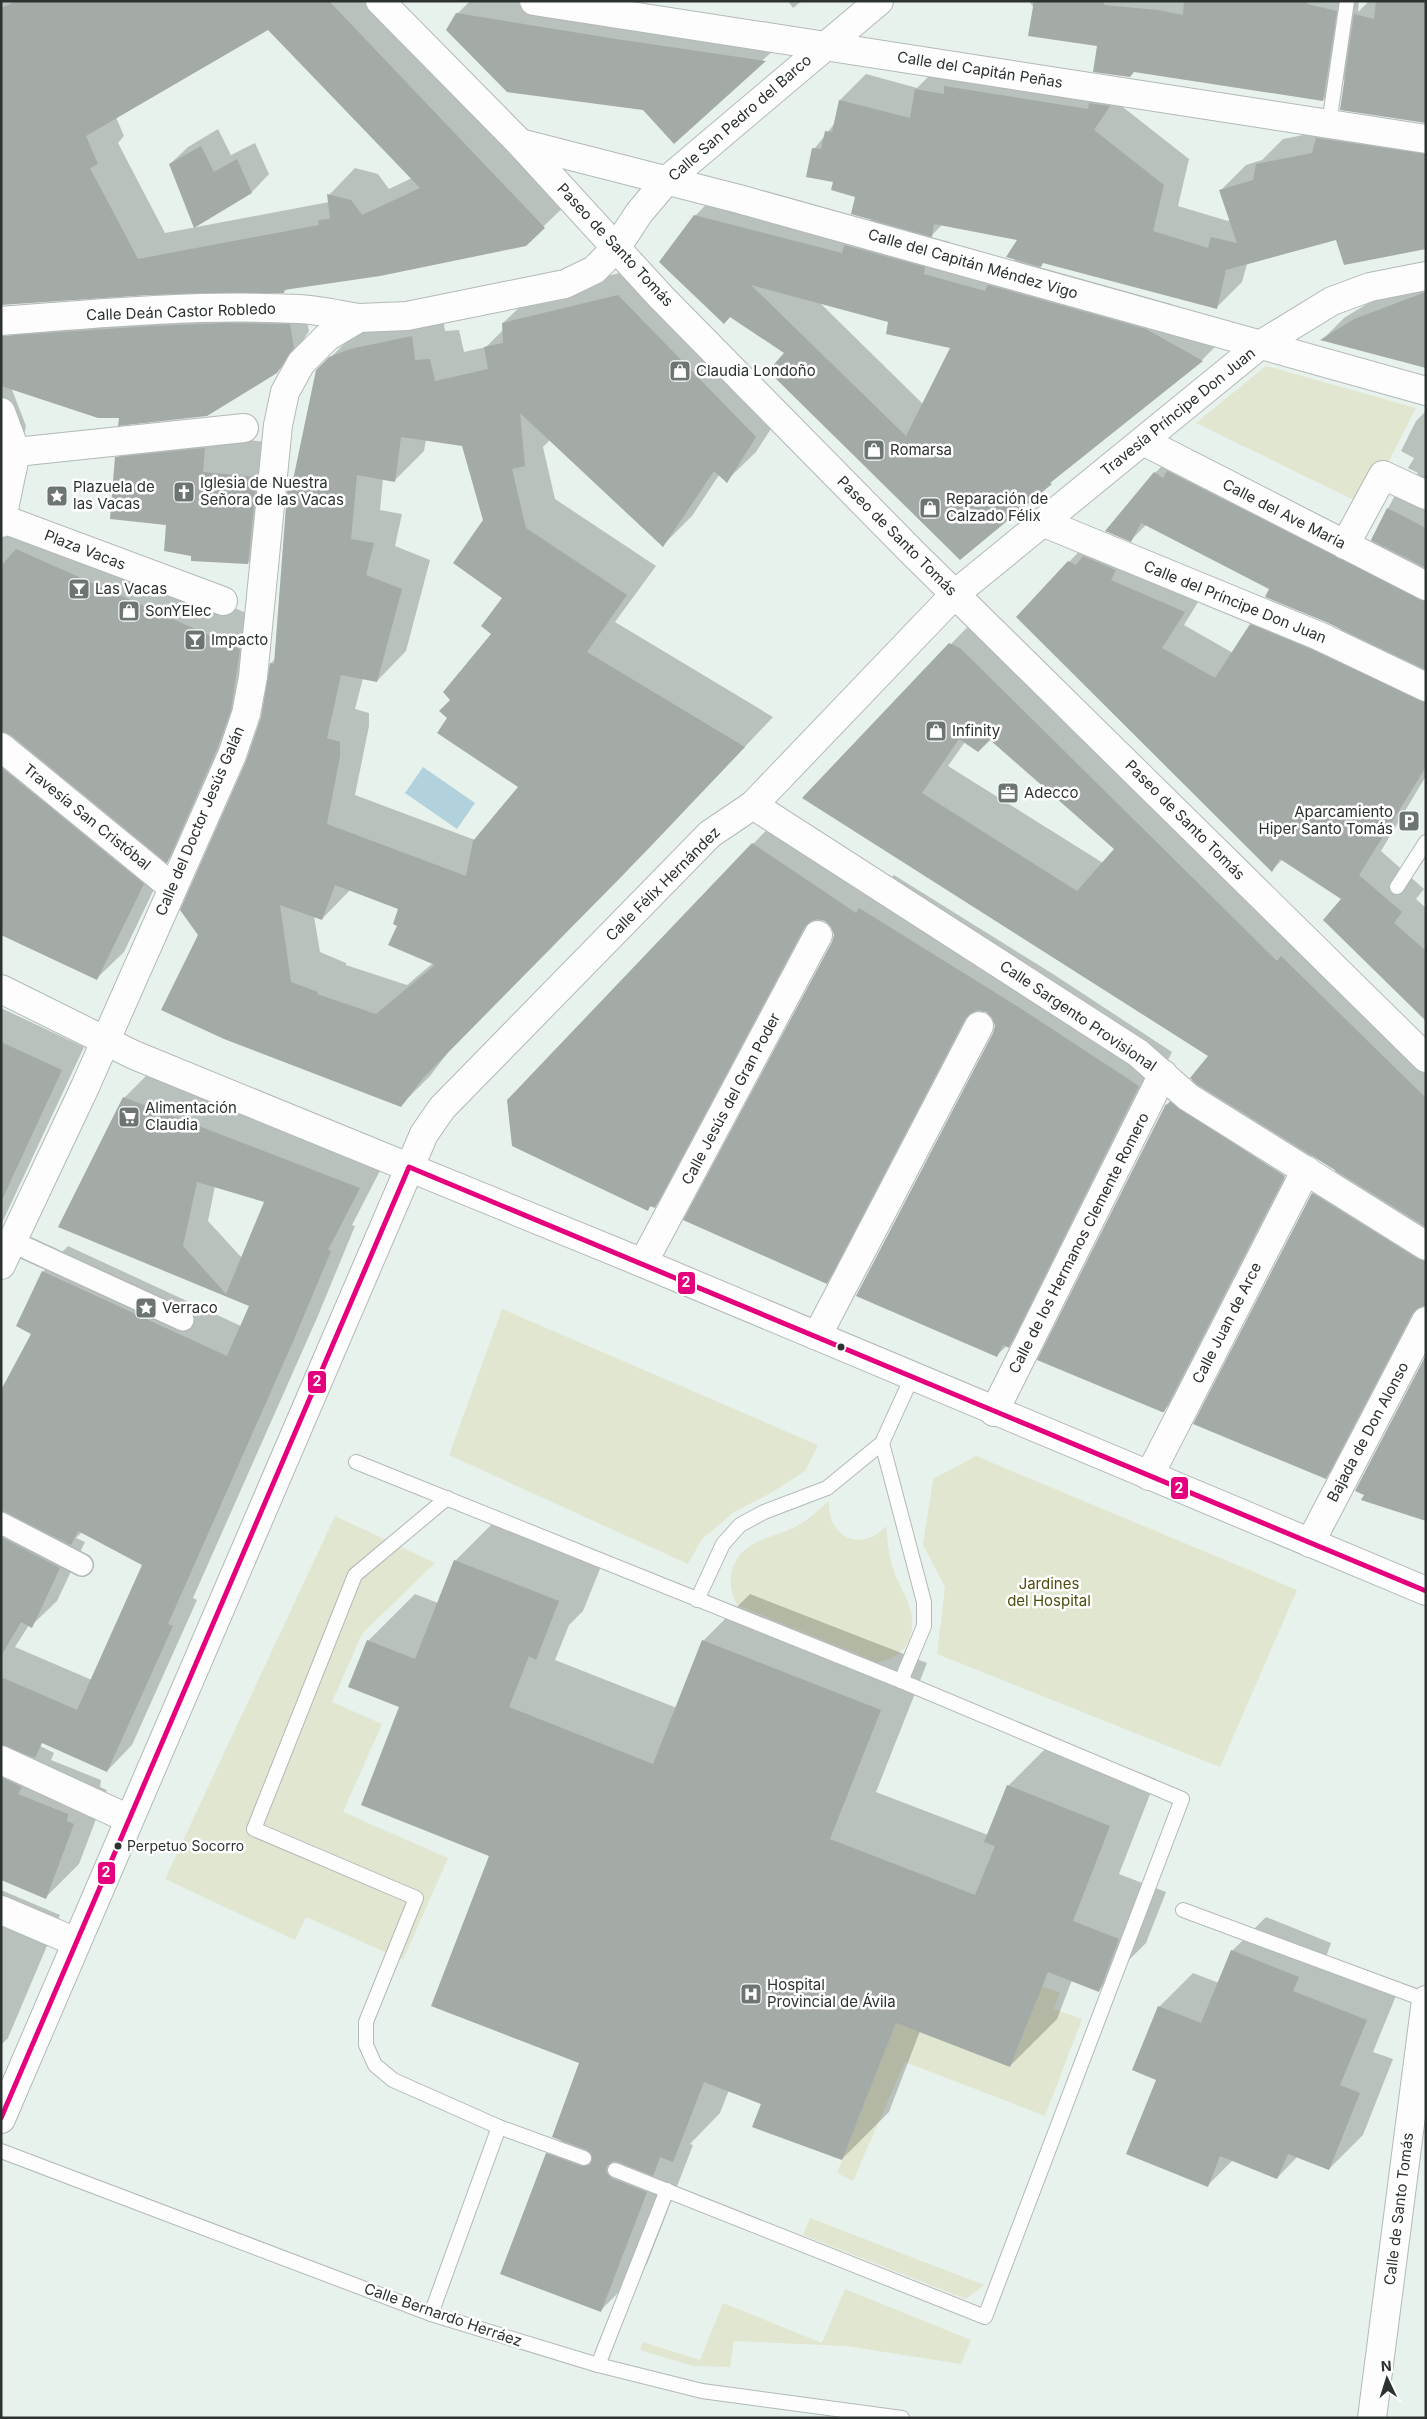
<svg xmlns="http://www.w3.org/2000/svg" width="1427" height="2419" font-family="Inter,sans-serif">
	<rect width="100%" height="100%" fill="#e8f2ed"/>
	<g fill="#e0e6cf">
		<polygon points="1266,366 1416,408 1366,506 1196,423"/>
		<polygon points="502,1309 818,1445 805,1471 771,1493 734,1512 702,1539 688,1564 449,1455"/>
		<polygon points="976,1456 1297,1590 1220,1767 937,1654 945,1587 923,1545 933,1479"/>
		<path d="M829 1501C827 1538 861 1553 886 1526 888 1539 888 1555 893 1568 897 1582 906 1594 910 1608 918 1634 905 1660 877 1662L737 1605C724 1581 731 1553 759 1541 770 1536 783 1533 795 1527 807 1521 818 1510 829 1501Z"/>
		<polygon points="335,1516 435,1563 362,1634 332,1702 382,1724 343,1812 448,1858 403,1960 306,1917 295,1940 165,1879"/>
		<polygon points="1008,1973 1060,1993 1054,2009 1082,2019 1045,2116 905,2062 853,2181 837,2173 896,2023 1010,2067 1033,2010"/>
		<polygon points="810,2218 984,2285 966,2299 803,2235"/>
		<polygon points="845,2289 971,2340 961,2364 846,2346 734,2341 730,2367 693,2366 640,2350 643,2342 700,2360 723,2303 822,2343"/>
	</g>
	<polygon fill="#b1d2dc" points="423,767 475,803 457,829 405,793"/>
	<g fill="#0003" fill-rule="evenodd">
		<path d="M1 1H382L571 200 525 244 287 289 284 292 149 293 1 304ZM268 28 412 178 389 189 378 174 355 168 329 195V202L165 233 118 143 124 136 116 117Z"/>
		<polygon points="470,1 568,1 790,35 674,142 644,109 457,14"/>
		<polygon points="788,1 802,1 793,8"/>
		<polygon points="1029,1 1359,1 1358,12 1369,1 1426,1 1323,100 1098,45 1034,8"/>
		<path d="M941 64 1119 104 1189 159 1178 206 1228 221 1230 219 1221 190 1246 165 1262 160 1283 139 1324 131 1426 125V248L1337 239 1247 264 1242 282 1216 308 1044 262 1039 267 1171 304 1227 335 1202 360 1063 471 960 559 786 352 731 316 724 323 695 216 720 190 863 227 872 219 856 196 835 181 814 149 835 123 840 100 866 74 917 88ZM943 224 1019 239 1016 259 1009 266 948 249 950 242 930 237ZM819 302 890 321 952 347 923 404Z"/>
		<polygon points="218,129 231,155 255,143 269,174 252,192 194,226 170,164 188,147"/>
		<path d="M648 266 785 407 756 452 726 481 719 475 692 516 663 545 550 440 543 447 555 499 656 566 615 622 773 717 653 844 453 1046 430 1076 400 1106 199 935 247 762 263 717 271 663 275 659 289 480 296 474 317 371 360 328 441 307 445 331 459 330 464 352 486 347 504 329 503 323 533 294ZM426 440 463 445 504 598 493 634 452 700 448 718 519 787 475 840 355 795 369 726V713L355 709 363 678 377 681 406 651 430 560 395 546 402 514 380 510 383 478 395 480 424 451ZM351 889 400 908 433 963 407 985 346 965V963L320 952 314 916 322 919Z"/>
		<polygon points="1426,277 1426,367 1322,340 1344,318 1378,297"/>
		<polygon points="305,309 309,331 293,356 277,372 120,416 11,336 26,321"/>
		<polygon points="1,372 11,387 26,426 13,487 4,505 266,622 194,835 168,860 124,952 97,978 1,934"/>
		<polygon points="1426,411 1426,776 1381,851 1424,889 1416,899 1426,908 1426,1019 1343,899 1283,859 1272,870 1069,562 1091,539 1099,542 1107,534 1138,547 1133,557 1206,589 1184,625 1233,653 1251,625 1274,602 1341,630 1341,628 1271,589 1147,524 1131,540 1107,530 1155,473 1178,450 1185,455 1191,449 1371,541 1394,497 1418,473 1408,468 1414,458 1401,451 1416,421"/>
		<polygon points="238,415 236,439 290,444 282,529 248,563 192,554 117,458 150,424"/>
		<path d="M977 617 1426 1044V1311L1353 1450 1325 1478 1313 1194 1336 1170 1312 1155 1198 1377 1164 1410 1167 1104 1193 1079 1210 1056 804 797ZM990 738 1116 849 1103 863 948 766 965 742ZM1179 1106 1291 1179 1290 1181 1179 1109Z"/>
		<polygon points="786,810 890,879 894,875 1053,974 1172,1052 1042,1313 997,1355 994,1034 996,1026 994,1017 985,1010 860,1248 826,1282 835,935 833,927 823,919 688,1172 655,1206 652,1205 648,1209 753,844"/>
		<polygon points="1,1008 84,1047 1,1225"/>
		<path d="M149 1073 384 1163 352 1225 355 1226 317 1318 193 1598 197 1600 132 1745 107 1771 1 1718V1393L33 1333 43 1272 68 1246 241 1326 250 1305 60 1227 124 1098ZM215 1186 266 1201 242 1258 208 1221ZM82 1532 144 1564 92 1680 15 1647 29 1625 31 1626 57 1601 85 1542 76 1538Z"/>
		<polygon points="502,1514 606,1554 583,1611 569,1625 555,1660 677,1708 703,1641 750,1594 927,1663 876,1792 988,1835 1008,1786 1055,1739 1156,1779 1119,1874 1166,1892 1146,1943 1099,1990 1072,1980 1057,2019 1010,2066 920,2031 889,2112 842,2159 762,2103 729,2090 720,2113 690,2144 693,2145 647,2264 600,2311 547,2154 562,2139 581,2062 490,1855 401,1706 368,1641 415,1594 438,1603 455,1561"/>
		<polygon points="1,1726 54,1753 51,1760 101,1780 100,1787 107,1790 79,1864 46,1897 1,1879"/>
		<polygon points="1,1890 60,1915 8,2038 1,2045"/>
		<polygon points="1266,1917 1331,1943 1326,1957 1400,1986 1373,2052 1393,2059 1363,2135 1329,2169 1298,2156 1277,2178 1233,2160 1208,2185 1158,2079 1159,2007 1193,1973 1219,1983 1232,1951"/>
	</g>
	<g fill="#a4aaa6" fill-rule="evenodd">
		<path d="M17 1H329L545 228 526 246 380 276 284 290V293L149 295 1 305V8ZM268 30 420 188 362 215 351 200 327 194 330 219 318 220 319 225 138 259 90 168 98 164 86 136Z"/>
		<polygon points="1034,1 1104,1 1104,5 1158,10 1183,15 1184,1 1307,1 1307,4 1337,11 1323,101 1134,72 1130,77 1093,72 1097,46 1028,36"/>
		<polygon points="1376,1 1426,1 1426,123 1340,110 1354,14 1374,19"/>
		<polygon points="456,13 616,39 766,61 674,144 643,110 507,92 446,30"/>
		<polygon points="944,86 1088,109 1089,103 1110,106 1094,130 1164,185 1153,231 1208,248 1211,237 1237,243 1219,190 1253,180 1256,164 1312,153 1316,138 1426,154 1426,249 1344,265 1336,240 1226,270 1217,309 1043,263 1041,267 1006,257 1017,240 934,224 932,237 851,214 855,197 831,190 833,182 806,177 812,148 821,149 825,131 832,132 839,100 910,118 915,89 944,94"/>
		<polygon points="201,146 214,172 237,159 252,193 194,228 169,164"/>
		<path d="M694 215 842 253 844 245 925 267 924 274 985 291 988 285 1146 329 1203 361 1050 483 1052 484 960 560 768 371 784 353 730 317 724 324 659 262ZM751 285 888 322 886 334 950 348 906 436Z"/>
		<polygon points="1426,292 1426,368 1320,340 1354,319"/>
		<path d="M618 295 756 437 727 483 714 471 663 547 520 413 525 466 512 469 526 528 627 595 587 652 745 747 623 875 424 1077 401 1107 224 1039 161 1010 198 935 180 910 246 761 261 717 270 663 274 664 288 480H293L316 370 329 357 350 349 412 336 415 360 430 359 435 381 488 369 484 347 503 343 502 323ZM401 437 462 446 483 520 453 563 502 598 481 626 491 634 443 692 450 700 439 711 447 718 437 733 518 787 473 841 466 876 327 824 340 756V742L327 738 341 675 377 682 402 589 366 575 374 543 351 539 357 475 395 482ZM335 885 398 909 393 924 397 926 388 945 435 965 376 1014 317 994 318 992 291 982 280 905 322 920Z"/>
		<polygon points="225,323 290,324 294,348 277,373 207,416 118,426 119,418 98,418 1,386 1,336 151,326"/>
		<polygon points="205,448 203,472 257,477 248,564 191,561 191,556 164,551 166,525 110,519 115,457"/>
		<polygon points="1167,471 1426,601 1426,670 1326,622 1265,597 1269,589 1141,523 1131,542 1105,531 1154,472 1163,478"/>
		<polygon points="1387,508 1426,528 1426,568 1371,540"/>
		<polygon points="16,549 240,649 231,710 217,749 167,863 11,735 1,732 1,566"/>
		<polygon points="1083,556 1116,570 1111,580 1185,612 1162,648 1215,678 1250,624 1313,650 1426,702 1426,767 1359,875 1402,912 1394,923 1426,951 1426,1021 1323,920 1341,899 1280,859 1272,872 1016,617 1068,561 1076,565"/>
		<path d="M949 643 960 648 1277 961 1281 956 1426 1098V1227L1197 1084 1190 1078 1208 1056 802 798ZM959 739 978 752 990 740 1114 849 1077 891 922 793Z"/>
		<polygon points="1,767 144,884 97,980 1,935"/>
		<polygon points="752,843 856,913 859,908 1020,1008 1139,1086 1009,1348 1003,1345 997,1357 856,1296 993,1033 995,1026 992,1018 986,1012 978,1010 971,1013 965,1019 827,1284 683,1220 832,942 834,935 831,927 825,921 817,919 810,922 804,928 655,1208 650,1206 648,1211 512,1146 507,1100"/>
		<polygon points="1,1042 62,1070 1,1202"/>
		<path d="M123 1097 360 1188 328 1250 331 1251 292 1344 168 1624 173 1626 107 1772 42 1743 35 1758 1 1745V1677L77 1710 142 1565 78 1531 71 1545 1 1511V1390L31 1334 16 1326 42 1271 227 1356 249 1306 58 1227ZM197 1182 264 1202 226 1294 183 1246Z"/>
		<polygon points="1170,1102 1285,1176 1164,1412 1162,1412 1037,1360 1166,1104 1168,1105"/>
		<polygon points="1312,1193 1418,1259 1426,1262 1426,1305 1418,1308 1412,1314 1326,1479 1193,1424"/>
		<polygon points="1426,1355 1426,1521 1361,1500 1364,1495 1355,1491"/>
		<polygon points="1,1537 60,1568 32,1628 21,1622 1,1656"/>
		<polygon points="454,1560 559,1601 536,1660 529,1656 509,1707 653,1764 702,1640 881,1710 830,1839 975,1895 995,1846 984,1842 1007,1785 1110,1826 1073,1921 1119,1939 1099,1992 1048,1972 1010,2067 896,2023 842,2160 752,2127 761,2104 704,2082 673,2162 660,2157 653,2176 618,2162 613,2161 607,2166 606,2172 611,2178 647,2192 601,2312 500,2274 546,2153 581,2166 589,2165 592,2161 592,2156 587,2150 552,2137 579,2063 431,2006 489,1856 361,1805 399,1707 348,1687 367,1640 415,1659"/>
		<polygon points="1,1777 22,1787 18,1794 68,1814 67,1821 74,1824 46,1899 1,1880"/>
		<polygon points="1231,1950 1299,1977 1293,1991 1367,2020 1340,2085 1360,2093 1329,2170 1288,2154 1277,2179 1220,2156 1208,2187 1126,2154 1156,2080 1132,2070 1158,2006 1201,2023"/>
	</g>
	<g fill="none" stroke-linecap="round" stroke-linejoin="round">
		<g stroke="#b2b9b6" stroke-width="16">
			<g id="service">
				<polyline points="1329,124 1347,1"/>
				<polyline points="1397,887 1426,842"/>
				<polyline points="882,1443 912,1377"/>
				<polyline points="356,1462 901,1681 1182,1799 985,2317 615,2170"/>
				<polyline points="447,1498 355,1575 254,1829 416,1898 366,2022 366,2045 375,2065 393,2080 499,2127 584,2158"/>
				<polyline points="697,1600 723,1544 740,1525 764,1512 827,1488 882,1443 924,1602 924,1626 901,1681"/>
				<polyline points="1183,1910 1426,2000"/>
				<polyline points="1,2151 431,2314 598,2365 702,2391 902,2418"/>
				<polyline points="431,2314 499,2127"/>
				<polyline points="598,2365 667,2190"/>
			</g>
		</g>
		<g stroke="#b2b9b6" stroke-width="24">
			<g id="pedestrian">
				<polyline points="13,1242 183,1320"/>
				<polyline points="1,1523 82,1565"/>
			</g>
		</g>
		<g stroke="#b2b9b6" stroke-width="30">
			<g id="minor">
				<polyline points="534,1 1426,139"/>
				<polyline points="520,143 739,199 1426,391"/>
				<path d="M1 321C100 313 200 304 299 309 319 310 340 315 359 318"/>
				<polyline points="1,412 16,452 1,523"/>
				<polyline points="1143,441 1426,586"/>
				<polyline points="16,452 244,428"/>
				<polyline points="3,519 223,601"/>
				<polyline points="1042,522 1319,636 1426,687"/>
				<polyline points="1345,545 1383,475 1426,495"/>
				<polyline points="955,594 1260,345 1332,301 1370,287 1426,276"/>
				<polyline points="1,747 172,887"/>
				<polyline points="753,805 1138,1053 1188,1097 1426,1246"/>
				<polyline points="643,1263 818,935"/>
				<polyline points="817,1336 979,1026"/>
				<polyline points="994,1412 1163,1074"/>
				<polyline points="1149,1476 1306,1170"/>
				<polyline points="1310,1543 1426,1321"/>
				<polyline points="1,1760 129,1819"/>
				<polyline points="1,1910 76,1942"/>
			</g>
		</g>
		<g stroke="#b2b9b6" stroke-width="30">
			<g id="tertiary">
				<polyline points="380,1 520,143 661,297 913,553 1426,1058"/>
				<polyline points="1,989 134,1055 643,1263 1426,1591"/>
				<polyline points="1,1265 85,1087 232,755 246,714 253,677 278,425 285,392 301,363 327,337 359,318 407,316 565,284 594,270 616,248 639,213 666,181 879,1"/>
				<polyline points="1,2119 424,1134 442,1108 710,834 753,805 955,594"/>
				<polyline points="1372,2418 1426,2000"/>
			</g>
		</g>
		<use href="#service" stroke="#fcfdfc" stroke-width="14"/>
		<use href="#pedestrian" stroke="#fcfdfc" stroke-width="21"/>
		<use href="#minor" stroke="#fcfdfc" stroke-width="28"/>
		<use href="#tertiary" stroke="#fcfdfc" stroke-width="28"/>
		<g stroke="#fff" stroke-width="9">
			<polyline id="bus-1" points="1,2118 409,1167 1426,1591"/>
		</g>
		<use href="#bus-1" stroke="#e5007d" stroke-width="5"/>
	</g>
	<defs>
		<g id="shop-square" transform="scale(1.125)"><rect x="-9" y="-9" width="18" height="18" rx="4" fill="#6d7572" stroke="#fff"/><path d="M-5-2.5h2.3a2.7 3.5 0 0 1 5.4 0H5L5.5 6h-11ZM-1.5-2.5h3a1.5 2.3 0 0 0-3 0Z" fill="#fff"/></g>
		<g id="church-square" transform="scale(1.125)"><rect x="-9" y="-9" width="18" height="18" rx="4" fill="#6d7572" stroke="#fff"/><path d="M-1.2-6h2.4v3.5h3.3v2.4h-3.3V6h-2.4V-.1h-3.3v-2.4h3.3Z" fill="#fff"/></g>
		<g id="sight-square" transform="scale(1.125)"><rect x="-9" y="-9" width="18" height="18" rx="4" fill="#6d7572" stroke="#fff"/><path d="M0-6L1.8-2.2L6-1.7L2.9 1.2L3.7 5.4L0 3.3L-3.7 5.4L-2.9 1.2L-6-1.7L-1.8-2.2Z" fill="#fff"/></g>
		<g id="bar-square" transform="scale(1.125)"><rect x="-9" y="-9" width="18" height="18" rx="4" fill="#6d7572" stroke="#fff"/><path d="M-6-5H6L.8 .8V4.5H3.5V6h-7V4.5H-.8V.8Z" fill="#fff"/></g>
		<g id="office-square" transform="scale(1.125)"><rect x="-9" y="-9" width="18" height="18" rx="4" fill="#6d7572" stroke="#fff"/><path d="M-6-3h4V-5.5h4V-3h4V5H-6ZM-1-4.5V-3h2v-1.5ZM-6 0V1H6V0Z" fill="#fff"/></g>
		<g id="parking-square" transform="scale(1.125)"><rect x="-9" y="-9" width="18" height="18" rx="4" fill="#6d7572" stroke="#fff"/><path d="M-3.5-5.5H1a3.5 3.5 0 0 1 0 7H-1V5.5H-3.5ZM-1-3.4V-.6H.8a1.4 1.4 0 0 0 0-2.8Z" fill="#fff"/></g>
		<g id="supermarket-square" transform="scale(1.125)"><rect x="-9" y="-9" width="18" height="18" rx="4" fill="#6d7572" stroke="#fff"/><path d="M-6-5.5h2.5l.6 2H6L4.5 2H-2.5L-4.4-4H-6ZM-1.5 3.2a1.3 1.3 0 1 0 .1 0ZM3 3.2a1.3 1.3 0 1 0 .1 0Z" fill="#fff"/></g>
		<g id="hospital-square" transform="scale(1.125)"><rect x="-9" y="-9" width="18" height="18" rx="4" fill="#6d7572" stroke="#fff"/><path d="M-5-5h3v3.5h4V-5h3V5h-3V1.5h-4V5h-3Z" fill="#fff"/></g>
	</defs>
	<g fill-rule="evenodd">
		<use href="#shop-square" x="680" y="371"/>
		<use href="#shop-square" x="874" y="450"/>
		<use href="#church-square" x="184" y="492"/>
		<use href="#sight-square" x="57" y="496"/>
		<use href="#shop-square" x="930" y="508"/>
		<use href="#bar-square" x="79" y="589"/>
		<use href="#shop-square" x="129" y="611"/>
		<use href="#bar-square" x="195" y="640"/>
		<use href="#shop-square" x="936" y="731"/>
		<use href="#office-square" x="1008" y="793"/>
		<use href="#parking-square" x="1409" y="821"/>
		<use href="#supermarket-square" x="129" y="1117"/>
		<use href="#sight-square" x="146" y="1308"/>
		<use href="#hospital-square" x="751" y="1994"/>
	</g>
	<g fill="#2b322f" stroke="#fff" stroke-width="2">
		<circle cx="841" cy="1347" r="4.5"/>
		<circle cx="118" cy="1846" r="4.5"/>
	</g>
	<g text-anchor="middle" stroke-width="5" stroke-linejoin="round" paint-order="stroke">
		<g font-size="14" fill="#2b322f" stroke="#fff" text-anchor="start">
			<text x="127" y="1851">Perpetuo Socorro</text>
		</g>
		<g font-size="15" fill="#2b322f" stroke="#fff">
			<text transform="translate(980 70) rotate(9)" y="5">Calle del Capitán Peñas</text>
			<text transform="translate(740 118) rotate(-41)" y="5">Calle San Pedro del Barco</text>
			<text transform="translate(615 245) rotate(47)" y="5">Paseo de Santo Tomás</text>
			<text transform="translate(973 264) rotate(16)" y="5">Calle del Capitán Méndez Vigo</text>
			<text transform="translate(181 312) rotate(-2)" y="5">Calle Deán Castor Robledo</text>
			<text transform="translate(1178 412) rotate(-39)" y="5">Travesía Príncipe Don Juan</text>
			<text transform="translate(1284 514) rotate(27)" y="5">Calle del Ave María</text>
			<text transform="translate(897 536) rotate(45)" y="5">Paseo de Santo Tomás</text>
			<text transform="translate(85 550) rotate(21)" y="5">Plaza Vacas</text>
			<text transform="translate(1235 602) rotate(22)" y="5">Calle del Príncipe Don Juan</text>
			<text transform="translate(87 817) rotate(39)" y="5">Travesía San Cristóbal</text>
			<text transform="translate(1185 820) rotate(45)" y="5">Paseo de Santo Tomás</text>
			<text transform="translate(200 821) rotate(-67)" y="5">Calle del Doctor Jesús Galán</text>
			<text transform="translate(663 884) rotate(-45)" y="5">Calle Félix Hernández</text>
			<text transform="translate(1078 1016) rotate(34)" y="5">Calle Sargento Provisional</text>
			<text transform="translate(731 1099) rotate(-62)" y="5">Calle Jesús del Gran Poder</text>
			<text transform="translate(1079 1243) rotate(-63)" y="5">Calle de los Hermanos Clemente Romero</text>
			<text transform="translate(1227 1323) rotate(-63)" y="5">Calle Juan de Arce</text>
			<text transform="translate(1368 1432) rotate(-62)" y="5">Bajada de Don Alonso</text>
			<text transform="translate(1399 2209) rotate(-83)" y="5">Calle de Santo Tomás</text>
			<text transform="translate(443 2315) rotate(19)" y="5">Calle Bernardo Herráez</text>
		</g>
		<g font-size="15" fill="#2b322f" stroke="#fff" text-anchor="start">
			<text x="696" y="376">Claudia Londoño</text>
			<text x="890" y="455">Romarsa</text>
			<text x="200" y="488">Iglesia de Nuestra<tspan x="200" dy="17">Señora de las Vacas</tspan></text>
			<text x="73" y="492">Plazuela de<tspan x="73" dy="17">las Vacas</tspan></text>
			<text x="946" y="504">Reparación de<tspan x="946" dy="17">Calzado Félix</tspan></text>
			<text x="95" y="594">Las Vacas</text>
			<text x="145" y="616">SonYElec</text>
			<text x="211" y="645">Impacto</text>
			<text x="952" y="736">Infinity</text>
			<text x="1024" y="798">Adecco</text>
			<text x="1393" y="817" text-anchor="end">Aparcamiento<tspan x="1393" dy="17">Hiper Santo Tomás</tspan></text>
			<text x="145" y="1113">Alimentación<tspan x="145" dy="17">Claudia</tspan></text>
			<text x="162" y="1313">Verraco</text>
			<text x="767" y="1990">Hospital<tspan x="767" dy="17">Provincial de Ávila</tspan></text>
		</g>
		<g font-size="15" fill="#4e4e10" stroke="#fff">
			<text x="1049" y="1589">Jardines<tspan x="1049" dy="17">del Hospital</tspan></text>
		</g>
	</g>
	<g stroke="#fff" stroke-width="2">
		<rect x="677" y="1271" width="19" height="24" rx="5" fill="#e5007d"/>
		<rect x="307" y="1370" width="20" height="24" rx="5" fill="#e5007d"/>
		<rect x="1170" y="1476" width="19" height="24" rx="5" fill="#e5007d"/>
		<rect x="97" y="1861" width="19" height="24" rx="5" fill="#e5007d"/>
	</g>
	<g font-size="14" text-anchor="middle" font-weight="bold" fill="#fff">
		<text x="686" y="1287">2</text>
		<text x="317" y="1386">2</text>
		<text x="1179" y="1493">2</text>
		<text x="106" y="1877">2</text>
	</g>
	<rect width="1427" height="2419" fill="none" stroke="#2b322f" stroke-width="5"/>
	<g transform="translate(1387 2379) rotate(356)" stroke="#ffffff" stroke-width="4" paint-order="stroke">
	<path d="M0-4L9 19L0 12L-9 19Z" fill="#2b322f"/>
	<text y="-8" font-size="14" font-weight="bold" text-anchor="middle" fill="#2b322f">N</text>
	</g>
</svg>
